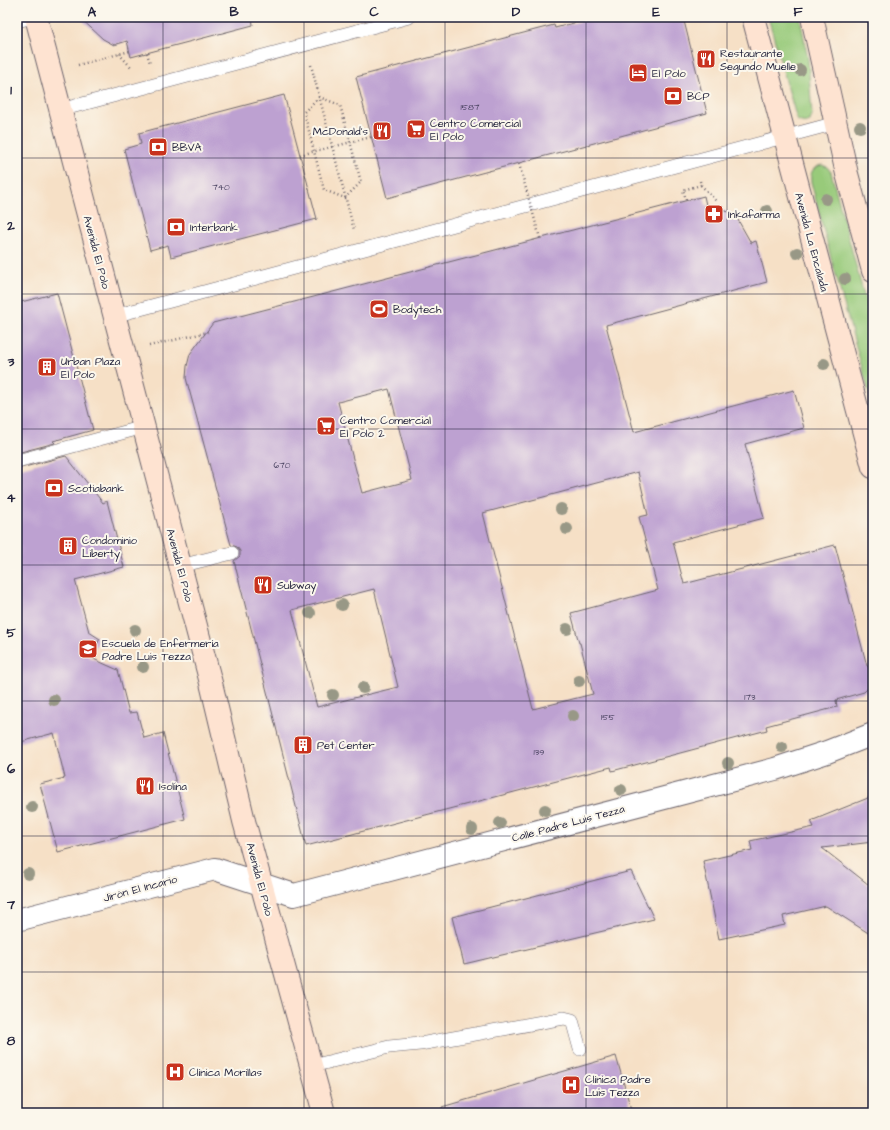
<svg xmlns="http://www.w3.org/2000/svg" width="890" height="1130" font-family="'Architects Daughter',sans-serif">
	<rect width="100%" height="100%" fill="#fbf7ec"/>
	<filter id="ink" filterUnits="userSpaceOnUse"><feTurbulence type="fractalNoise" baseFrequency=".025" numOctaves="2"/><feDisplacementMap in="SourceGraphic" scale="8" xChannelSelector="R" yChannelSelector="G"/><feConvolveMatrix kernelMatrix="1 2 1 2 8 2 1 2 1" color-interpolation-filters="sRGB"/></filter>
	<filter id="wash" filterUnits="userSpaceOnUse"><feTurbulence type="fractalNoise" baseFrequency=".012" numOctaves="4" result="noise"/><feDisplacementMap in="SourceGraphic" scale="16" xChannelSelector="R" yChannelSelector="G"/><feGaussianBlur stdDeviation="0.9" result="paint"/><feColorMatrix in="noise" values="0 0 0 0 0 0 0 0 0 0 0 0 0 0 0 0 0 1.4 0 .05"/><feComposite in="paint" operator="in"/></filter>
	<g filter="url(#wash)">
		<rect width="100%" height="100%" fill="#f6e0c6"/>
		<g fill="#98ca7a" stroke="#5d765a">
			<path d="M768 17H800L808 59 812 115 810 121C805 123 802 123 797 120Z"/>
			<path d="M822 165 827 167 831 172 873 329V407L831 258 811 182C810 173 812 167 822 165Z"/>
		</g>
		<g id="blocks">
			<g fill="#bda1d1" fill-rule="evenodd">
				<polygon points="79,17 252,17 253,25 131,57 127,41 114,45 103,39"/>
				<polygon points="596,17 683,17 707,113 387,198 356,77 554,25 555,28"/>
				<polygon points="284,95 317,219 171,257 168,245 150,250 124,149 141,144 139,133"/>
				<path d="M704 196 706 205 729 212 738 220 751 243 756 241 767 282 606 325 634 432 794 390 804 428 745 444 764 518 673 542 684 584 835 545 867 666 870 668 869 687 864 692 836 700 837 707 766 726 767 730 612 771 611 767 306 846 234 561 240 556V551L237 547 231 545 186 378 187 366 190 354 213 323ZM389 389 412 480 362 493 338 402ZM638 472 648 515 639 517 658 590 571 613 579 643H580L593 694 533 709 483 513ZM374 589 398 687 317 707 292 610Z"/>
				<polygon points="57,293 93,430 53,441 55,443 17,453 17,303"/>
				<polygon points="66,456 103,503 107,501 124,567 75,580 89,632 100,639 89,657 118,670 129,713 137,712 144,738 163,733 185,819 58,852 40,784 65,778 54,733 17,743 17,469"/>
				<polygon points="873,796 873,842 822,848 873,888 873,936 826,906 783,916 785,925 719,939 703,861 752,850 750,841 814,827 811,821"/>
				<polygon points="631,871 654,919 464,964 452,917"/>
				<polygon points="616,1056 632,1113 443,1113 442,1107"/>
			</g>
		</g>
	</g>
	<g filter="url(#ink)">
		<use href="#blocks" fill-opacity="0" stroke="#6c646c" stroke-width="1"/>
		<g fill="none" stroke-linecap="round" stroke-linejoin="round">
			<g stroke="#6c646c" stroke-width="14">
				<g id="service">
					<polyline points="17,21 33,17"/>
					<polyline points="60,110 409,17"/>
					<polyline points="114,316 836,123"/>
					<polyline points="17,461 144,427"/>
					<polyline points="180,566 232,553"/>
					<polyline points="312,1066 389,1047 420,1044 564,1018 572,1020 580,1049"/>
				</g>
			</g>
			<g stroke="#6c646c" stroke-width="24">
				<polyline id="minor" points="17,920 215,869 294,895 775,769 827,752 873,734"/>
			</g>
			<g stroke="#6c646c" stroke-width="24">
				<g id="secondary">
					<polyline points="36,17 211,683 244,821 324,1113"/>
					<polyline points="753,17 873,467"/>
					<polyline points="812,17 847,174 873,271"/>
				</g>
			</g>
			<g stroke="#6c646c" stroke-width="2.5" stroke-dasharray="1 3" stroke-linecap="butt">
				<polyline points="147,53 150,63"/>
				<polyline points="119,54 132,68"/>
				<polyline points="78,65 130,51"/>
				<polyline points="311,65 354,230"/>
				<polygon points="319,97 340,105 361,182 345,198 324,190 304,112"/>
				<polyline points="700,181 701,185 716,201"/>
				<polyline points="686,200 683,190 701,185"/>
				<polyline points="149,346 208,332"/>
			</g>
			<use href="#service" stroke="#fff" stroke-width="13"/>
			<use href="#minor" stroke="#fff" stroke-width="22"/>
			<use href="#secondary" stroke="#fee3d1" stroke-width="22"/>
			<g stroke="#6c646c" stroke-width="2.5" stroke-dasharray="1 3" stroke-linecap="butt">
				<polyline points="300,155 371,137"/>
				<polyline points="519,164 540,238"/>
			</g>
		</g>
		<g fill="#989886">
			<circle cx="800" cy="70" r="6"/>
			<circle cx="860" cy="127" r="6"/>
			<circle cx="826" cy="199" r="6"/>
			<circle cx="767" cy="211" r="6"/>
			<circle cx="797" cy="253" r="6"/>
			<circle cx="845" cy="279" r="6"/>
			<circle cx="824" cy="364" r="6"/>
			<circle cx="561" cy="509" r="6"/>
			<circle cx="567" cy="529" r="6"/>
			<circle cx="342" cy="605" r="6"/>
			<circle cx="310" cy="613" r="6"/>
			<circle cx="567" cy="629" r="6"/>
			<circle cx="135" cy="630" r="6"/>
			<circle cx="143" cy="667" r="6"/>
			<circle cx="579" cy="681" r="6"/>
			<circle cx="363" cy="688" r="6"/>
			<circle cx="333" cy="695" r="6"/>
			<circle cx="54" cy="700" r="6"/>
			<circle cx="573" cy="716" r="6"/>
			<circle cx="782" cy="747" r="6"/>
			<circle cx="728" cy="763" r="6"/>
			<circle cx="621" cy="790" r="6"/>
			<circle cx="32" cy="807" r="6"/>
			<circle cx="545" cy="810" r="6"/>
			<circle cx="500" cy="823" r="6"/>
			<circle cx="472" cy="829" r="6"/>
			<circle cx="28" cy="874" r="6"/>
		</g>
	</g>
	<path fill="none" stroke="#22223b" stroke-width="1" stroke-opacity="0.55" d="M163 17V1113M304 17V1113M445 17V1113M586 17V1113M727 17V1113M17 158H873M17 294H873M17 429H873M17 565H873M17 701H873M17 836H873M17 972H873"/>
	<defs>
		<g id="restaurant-square" transform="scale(1)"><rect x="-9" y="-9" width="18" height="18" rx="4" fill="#c8321e" stroke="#fbf7ec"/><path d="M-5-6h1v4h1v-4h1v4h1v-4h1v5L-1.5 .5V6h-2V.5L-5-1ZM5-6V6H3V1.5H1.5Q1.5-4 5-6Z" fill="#fff"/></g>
		<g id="hotel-square" transform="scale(1)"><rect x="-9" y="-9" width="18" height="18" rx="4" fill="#c8321e" stroke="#fbf7ec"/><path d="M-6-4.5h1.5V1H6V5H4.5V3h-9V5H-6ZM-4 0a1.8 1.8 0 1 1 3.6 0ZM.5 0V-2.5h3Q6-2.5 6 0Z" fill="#fff"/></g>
		<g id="bank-square" transform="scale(1)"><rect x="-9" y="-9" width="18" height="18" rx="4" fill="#c8321e" stroke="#fbf7ec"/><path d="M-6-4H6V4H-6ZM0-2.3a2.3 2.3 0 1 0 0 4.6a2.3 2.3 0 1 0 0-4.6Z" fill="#fff"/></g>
		<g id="supermarket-square" transform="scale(1)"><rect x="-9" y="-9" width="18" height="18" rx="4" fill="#c8321e" stroke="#fbf7ec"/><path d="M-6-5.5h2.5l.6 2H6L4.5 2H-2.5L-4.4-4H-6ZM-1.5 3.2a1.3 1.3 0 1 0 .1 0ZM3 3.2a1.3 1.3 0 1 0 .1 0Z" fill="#fff"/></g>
		<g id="pharmacy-square" transform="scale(1)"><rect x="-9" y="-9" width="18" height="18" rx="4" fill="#c8321e" stroke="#fbf7ec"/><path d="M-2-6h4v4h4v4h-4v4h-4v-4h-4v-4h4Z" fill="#fff"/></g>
		<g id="stadium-square" transform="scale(1)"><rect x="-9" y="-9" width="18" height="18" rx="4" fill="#c8321e" stroke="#fbf7ec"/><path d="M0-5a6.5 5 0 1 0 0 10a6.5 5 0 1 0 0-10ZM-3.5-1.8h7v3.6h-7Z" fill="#fff"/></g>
		<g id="building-square" transform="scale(1)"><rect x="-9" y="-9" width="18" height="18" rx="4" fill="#c8321e" stroke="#fbf7ec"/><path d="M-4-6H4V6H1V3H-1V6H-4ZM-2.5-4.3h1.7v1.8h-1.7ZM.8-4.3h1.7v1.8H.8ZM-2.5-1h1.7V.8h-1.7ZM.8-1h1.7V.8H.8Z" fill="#fff"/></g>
		<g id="university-square" transform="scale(1)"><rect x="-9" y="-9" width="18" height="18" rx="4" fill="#c8321e" stroke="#fbf7ec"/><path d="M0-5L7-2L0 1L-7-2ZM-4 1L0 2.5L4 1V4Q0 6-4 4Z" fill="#fff"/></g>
		<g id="hospital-square" transform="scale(1)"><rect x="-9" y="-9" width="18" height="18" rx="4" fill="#c8321e" stroke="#fbf7ec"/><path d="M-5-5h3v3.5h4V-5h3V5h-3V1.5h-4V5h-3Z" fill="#fff"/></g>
	</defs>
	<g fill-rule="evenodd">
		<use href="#restaurant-square" x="706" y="59"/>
		<use href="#hotel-square" x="638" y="73"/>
		<use href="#bank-square" x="673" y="96"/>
		<use href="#supermarket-square" x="416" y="129"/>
		<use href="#restaurant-square" x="382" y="131"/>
		<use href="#bank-square" x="158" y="147"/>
		<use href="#pharmacy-square" x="714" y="214"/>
		<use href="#bank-square" x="176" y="227"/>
		<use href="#stadium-square" x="379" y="309"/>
		<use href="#building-square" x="47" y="367"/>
		<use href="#supermarket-square" x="326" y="426"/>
		<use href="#bank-square" x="54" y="488"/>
		<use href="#building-square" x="68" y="546"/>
		<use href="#restaurant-square" x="263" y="585"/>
		<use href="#university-square" x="88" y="649"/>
		<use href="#building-square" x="303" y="745"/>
		<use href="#restaurant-square" x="145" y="786"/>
		<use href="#hospital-square" x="175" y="1072"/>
		<use href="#hospital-square" x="571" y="1085"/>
	</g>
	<g text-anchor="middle" stroke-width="4" stroke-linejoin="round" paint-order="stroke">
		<g font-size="9" fill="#494260">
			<text x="470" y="110">1587</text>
			<text x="221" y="190">740</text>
			<text x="282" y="468">670</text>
			<text x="750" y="700">173</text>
			<text x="608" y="720">155</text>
			<text x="539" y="755">139</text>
		</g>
		<g font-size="11" fill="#22223b" stroke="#fbf7ec" text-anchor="start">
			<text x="720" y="57">Restaurante<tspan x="720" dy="13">Segundo Muelle</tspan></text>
			<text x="652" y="77">El Polo</text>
			<text x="687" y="100">BCP</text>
			<text x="430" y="127">Centro Comercial<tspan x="430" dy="13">El Polo</tspan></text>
			<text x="368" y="135" text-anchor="end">McDonald's</text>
			<text x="172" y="151">BBVA</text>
			<text x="728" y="218">Inkafarma</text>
			<text x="190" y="231">Interbank</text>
			<text x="393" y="313">Bodytech</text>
			<text x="61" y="365">Urban Plaza<tspan x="61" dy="13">El Polo</tspan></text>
			<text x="340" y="424">Centro Comercial<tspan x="340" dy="13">El Polo 2</tspan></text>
			<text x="68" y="492">Scotiabank</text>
			<text x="82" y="544">Condominio<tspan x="82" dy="13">Liberty</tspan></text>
			<text x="277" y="589">Subway</text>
			<text x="102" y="647">Escuela de Enfermería<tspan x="102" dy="13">Padre Luis Tezza</tspan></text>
			<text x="317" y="749">Pet Center</text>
			<text x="159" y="790">Isolina</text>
			<text x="189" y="1076">Clínica Morillas</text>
			<text x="585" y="1083">Clínica Padre<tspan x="585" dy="13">Luis Tezza</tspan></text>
		</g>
		<g font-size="11" fill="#22223b" stroke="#fbf7ec">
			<text transform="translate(812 242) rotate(75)" y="4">Avenida La Encalada</text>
			<text transform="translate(97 252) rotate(75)" y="4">Avenida El Polo</text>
			<text transform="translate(180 565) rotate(75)" y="4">Avenida El Polo</text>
			<text transform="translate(568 823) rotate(-15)" y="4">Calle Padre Luis Tezza</text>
			<text transform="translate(260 879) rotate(75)" y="4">Avenida El Polo</text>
			<text transform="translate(140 888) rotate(-15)" y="4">Jirón El Incario</text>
		</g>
	</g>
	<rect width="890" height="1130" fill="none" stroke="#fbf7ec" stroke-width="44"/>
	<rect x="22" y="22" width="846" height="1086" fill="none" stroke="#22223b" stroke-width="1.5"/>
	<g font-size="13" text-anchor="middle" font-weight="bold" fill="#22223b">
		<text x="92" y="16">A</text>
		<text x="234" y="16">B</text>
		<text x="374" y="16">C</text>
		<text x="516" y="16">D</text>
		<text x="656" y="16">E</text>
		<text x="798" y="16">F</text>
		<text x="11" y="94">1</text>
		<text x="11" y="230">2</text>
		<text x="11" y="366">3</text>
		<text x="11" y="502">4</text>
		<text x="11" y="637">5</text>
		<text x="11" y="773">6</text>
		<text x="11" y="909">7</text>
		<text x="11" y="1045">8</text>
	</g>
</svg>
